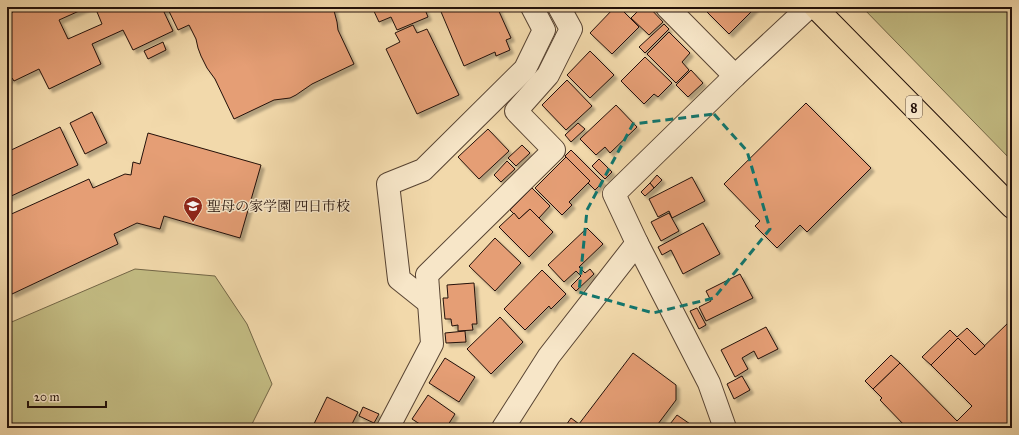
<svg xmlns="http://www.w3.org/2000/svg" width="1019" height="435" font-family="'IM FELL Great Primer','Noto Serif JP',serif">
	<defs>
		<filter id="shadow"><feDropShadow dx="3.5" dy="3.5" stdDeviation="1" flood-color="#0004"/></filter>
	</defs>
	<rect width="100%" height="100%" fill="#f2d9ab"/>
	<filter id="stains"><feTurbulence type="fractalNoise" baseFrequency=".005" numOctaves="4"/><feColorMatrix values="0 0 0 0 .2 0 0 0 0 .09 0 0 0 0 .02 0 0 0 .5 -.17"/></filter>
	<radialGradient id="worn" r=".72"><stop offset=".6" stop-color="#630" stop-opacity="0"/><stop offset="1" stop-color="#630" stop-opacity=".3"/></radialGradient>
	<g fill="#c3bc83" stroke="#736646">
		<polygon points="862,7 1012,7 1012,161"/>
		<polygon points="135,269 215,276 247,324 272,384 250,428 7,428 7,324"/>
	</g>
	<g fill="#e59e75" stroke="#23110a" filter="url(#shadow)">
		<polygon points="11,7 22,7 22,8 25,7 88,7 59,20 68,39 102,24 95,7 166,7 168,10 164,12 173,31 133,50 123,30 92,44 101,64 49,89 39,69 14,81 12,78 7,81 7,15 13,12"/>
		<polygon points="167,7 333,7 337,22 338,30 354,64 312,84 296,95 290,98 274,100 234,119 215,79 207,68 201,56 198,48 196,39 189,25 178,30"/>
		<polygon points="372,7 424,7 428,17 397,30 391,17 379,22"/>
		<polygon points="439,7 490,7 491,8 497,7 511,38 506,40 510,50 496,56 495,52 464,66"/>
		<polygon points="615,7 619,7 639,27 612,54 590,33"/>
		<polygon points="642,7 649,7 663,22 649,35 631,18"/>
		<polygon points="710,7 756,7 729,34 706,11"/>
		<polygon points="664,24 669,29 645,53 639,47"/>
		<polygon points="413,25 417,33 427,29 459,95 417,114 386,49 400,42 395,33"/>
		<polygon points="669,32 690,53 682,62 689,70 676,83 647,54"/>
		<polygon points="163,42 166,50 148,59 144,51"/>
		<polygon points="590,51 614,75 590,98 567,75"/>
		<polygon points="645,57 672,83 658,97 654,94 644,104 621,81"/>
		<polygon points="691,70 703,83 688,97 676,85"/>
		<polygon points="567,80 592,106 566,130 542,105"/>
		<polygon points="806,103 871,168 807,232 800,225 777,248 755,226 760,221 724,184"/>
		<polygon points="616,105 637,127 610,153 605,147 596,155 580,139"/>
		<polygon points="92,112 107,143 85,154 70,123"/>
		<polygon points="578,123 585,129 571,142 565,135"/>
		<polygon points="60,127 78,165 7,198 7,152"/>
		<polygon points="488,129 509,151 479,179 458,157"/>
		<polygon points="148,133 261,165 240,238 164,216 160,229 137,223 114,234 118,244 12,294 7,284 7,216 89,179 93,188 125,174 131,175 133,162 140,164"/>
		<polygon points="522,145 530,153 516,166 508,158"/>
		<polygon points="571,150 603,182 595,190 588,183 590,181 565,156"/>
		<polygon points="566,157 590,181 569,202 572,205 562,215 535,188"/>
		<polygon points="599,159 612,172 605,179 592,166"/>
		<polygon points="507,161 515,169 501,182 494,175"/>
		<polygon points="657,175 662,180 654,188 650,183"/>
		<polygon points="692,177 705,201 672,218 669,211 658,217 649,199"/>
		<polygon points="650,183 654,188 645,196 641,192"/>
		<polygon points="532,188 550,206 539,218 530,209 519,219 510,210"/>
		<polygon points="530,209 553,232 529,257 499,227 514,213 519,219"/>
		<polygon points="669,213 679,231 661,241 651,222"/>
		<polygon points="703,223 720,254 683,274 671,250 662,255 658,247"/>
		<polygon points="587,228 603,244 579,267 585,273 590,269 594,274 576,291 571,286 581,276 576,271 564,282 548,265"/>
		<polygon points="495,238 521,263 495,291 469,266"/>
		<polygon points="542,270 566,294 551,309 549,306 525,330 504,309"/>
		<polygon points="740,274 753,298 706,321 699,307 711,301 706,291"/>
		<polygon points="474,283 477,324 472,324 473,330 458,331 458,325 452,326 451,319 445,319 443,298 448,298 447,285"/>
		<polygon points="697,308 706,325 699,329 690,311"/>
		<polygon points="500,317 523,342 491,374 467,349"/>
		<polygon points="1010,321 1012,324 1012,428 907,428 880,400 882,398 873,389 900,363 957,421 972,406 931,365 958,338 975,355"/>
		<polygon points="766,327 778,349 758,359 754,351 742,358 748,369 735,377 721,350"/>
		<polygon points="967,328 985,346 975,355 958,338 931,365 922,357 950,330 957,337"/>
		<polygon points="465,331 466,342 446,343 445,333"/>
		<polygon points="633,353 676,385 676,400 655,428 564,428 571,418 579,424"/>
		<polygon points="891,355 900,363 873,389 865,381"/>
		<polygon points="445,358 475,377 459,402 429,383"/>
		<polygon points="742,376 750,390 734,399 727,384"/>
		<polygon points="428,395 455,414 446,428 426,428 412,419"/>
		<polygon points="327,397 358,412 350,428 312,428"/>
		<polygon points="363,407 379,414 374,423 359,416"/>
		<polygon points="677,415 693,426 692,428 667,428"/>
	</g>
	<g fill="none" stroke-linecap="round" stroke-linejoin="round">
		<g stroke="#574332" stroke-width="24">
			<g id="minor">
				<polyline points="667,7 735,76"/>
				<polyline points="429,303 399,279 388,184 423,170 525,69 544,30 532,7"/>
				<polyline points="388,428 432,344 427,275 554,150 516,111 548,75 571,29 559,7"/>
				<polyline points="503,428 549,356 637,243"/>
				<polyline points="725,428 709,383 637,243 614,194 735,76 809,7"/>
			</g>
		</g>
		<g stroke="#23110a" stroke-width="24">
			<polyline id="major" points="815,7 1012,207"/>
		</g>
		<use href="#minor" stroke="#f7e6c8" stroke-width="22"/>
		<use href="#major" stroke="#f2d9ab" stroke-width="22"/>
	</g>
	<path fill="none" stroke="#0f766e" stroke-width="3" stroke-dasharray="8 5" stroke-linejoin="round" d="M714 114 747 151 770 229 714 298 653 313 579 292 587 210 633 124Z"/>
	<defs>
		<g id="school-pin" transform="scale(1)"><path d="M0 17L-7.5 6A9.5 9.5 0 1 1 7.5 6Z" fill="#8f2418" stroke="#f7e6c8"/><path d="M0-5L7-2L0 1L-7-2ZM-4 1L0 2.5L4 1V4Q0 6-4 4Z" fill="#fff"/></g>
	</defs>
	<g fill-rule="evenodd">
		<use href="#school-pin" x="193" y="206"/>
	</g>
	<g text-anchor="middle" stroke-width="3" stroke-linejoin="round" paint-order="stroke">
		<rect fill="#f7e6c8" stroke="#635143" stroke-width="1" x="906" y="96" width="16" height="22" rx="3"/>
		<g font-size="13" font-weight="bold" fill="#23110a">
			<text x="914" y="112">8</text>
		</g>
		<g font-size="14" fill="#23110a" stroke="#f7e6c8" text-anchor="start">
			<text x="207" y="211">聖母の家学園 四日市校</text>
		</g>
	</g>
	<rect width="1019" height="435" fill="none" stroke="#f2d9ab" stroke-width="24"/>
	<rect x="8" y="8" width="1003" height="419" fill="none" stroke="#23110a" stroke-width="2"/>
	<rect x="12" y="12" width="995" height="411" fill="none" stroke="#23110a"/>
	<path d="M28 401v6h78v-6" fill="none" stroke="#23110a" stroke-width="2"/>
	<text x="34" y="401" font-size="12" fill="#23110a" stroke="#f7e6c8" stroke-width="3" paint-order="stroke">20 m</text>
	<rect width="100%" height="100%" filter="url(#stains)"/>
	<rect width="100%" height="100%" fill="url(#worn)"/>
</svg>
